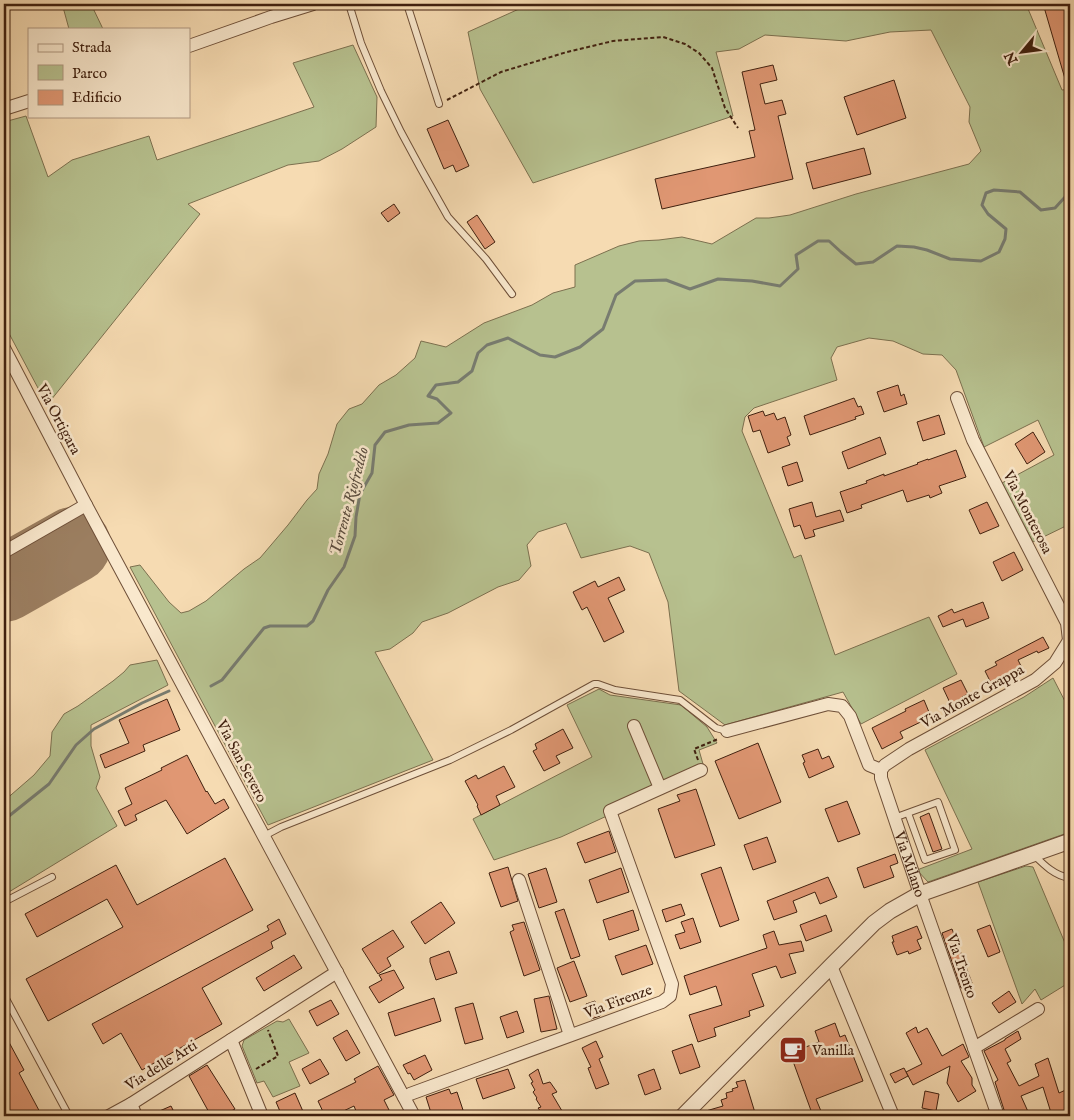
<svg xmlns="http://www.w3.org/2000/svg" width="1074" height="1120" font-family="'IM FELL English',serif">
	<rect width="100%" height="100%" fill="#f6dbb2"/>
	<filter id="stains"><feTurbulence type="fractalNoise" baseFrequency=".004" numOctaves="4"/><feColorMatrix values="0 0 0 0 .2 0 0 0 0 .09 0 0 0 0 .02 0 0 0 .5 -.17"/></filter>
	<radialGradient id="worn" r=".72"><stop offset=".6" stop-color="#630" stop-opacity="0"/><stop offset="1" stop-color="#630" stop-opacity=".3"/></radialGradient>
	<g fill="#b7c18f" stroke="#7c704f">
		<polygon points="61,4 91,4 103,29 69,29 63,7"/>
		<polygon points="530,4 1026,4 1062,90 1070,89 1070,524 1033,542 1002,483 1054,455 1038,420 984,447 956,370 942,355 923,354 893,341 869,338 837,347 831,358 837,380 754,408 745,417 742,431 794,558 801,555 835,655 929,617 957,674 861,724 843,692 725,725 679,691 668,602 649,553 630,546 581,558 566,523 538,532 527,545 531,566 519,580 498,587 448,613 422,622 413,633 390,649 375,652 433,760 268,825 130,567 140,565 169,602 181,613 189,611 206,601 244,569 260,558 288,525 307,500 317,489 319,474 328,454 337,424 349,409 362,404 379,385 396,375 415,358 421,341 446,347 484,323 532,305 553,293 575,287 575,265 619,246 639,241 659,240 682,237 712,244 756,218 769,218 790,215 856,194 969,164 981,151 969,122 970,107 931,30 890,32 846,41 765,35 739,49 716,52 733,116 533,183 480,89 468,32"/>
		<polygon points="353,45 377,97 376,127 342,149 319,161 288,165 188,204 200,214 47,405 4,324 4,122 26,116 48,177 72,160 149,136 157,160 314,107 293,63"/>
		<polygon points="157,660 168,685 91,725 91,746 100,777 96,788 117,826 4,895 4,801 34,775 50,756 52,732 64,714 78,706 113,681 124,672 130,665"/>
		<polygon points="1053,678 1070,711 1070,832 928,882 917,870 972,849 925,750 1024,697"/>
		<polygon points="599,689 610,695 681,705 707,727 717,743 699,750 705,771 561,837 494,860 473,819 592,757 567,705"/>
		<polygon points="1026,866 1033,867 1065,943 1070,941 1070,982 1041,1000 1035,989 1022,1004 978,882"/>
		<polygon points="289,1019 309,1053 289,1062 300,1086 273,1097 264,1081 257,1083 242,1046 244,1040 277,1021 283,1022"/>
	</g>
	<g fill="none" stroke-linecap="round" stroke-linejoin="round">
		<g stroke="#787c70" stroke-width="3">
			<polyline points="211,686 222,680 264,628 270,626 307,626 313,621 328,590 344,567 355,536 356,517 360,494 372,473 375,445 385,432 409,425 438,423 451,413 437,399 428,396 436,385 458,382 472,371 478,353 487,345 508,338 540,355 555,357 580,347 603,329 616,295 635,281 666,280 690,289 718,279 752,281 780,286 798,269 796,255 818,241 829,241 841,252 856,264 873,262 897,246 914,247 927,250 950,259 981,261 999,252 1005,239 1006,229 988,214 982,205 986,193 994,190 1020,192 1041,210 1055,208 1065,197 1070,187"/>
			<polyline points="4,820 49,784 76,745 94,729 142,703 169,691"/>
		</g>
		<polyline stroke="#9b7e60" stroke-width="76" points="4,584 73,545"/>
	</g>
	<g fill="#e09773" stroke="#40200f">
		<polygon points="1055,4 1064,4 1070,26 1070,89 1068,89 1044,7"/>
		<polygon points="773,65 777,80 760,84 765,104 782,100 786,114 778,116 793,179 662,209 655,179 755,157 749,131 755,130 742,72"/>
		<polygon points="894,80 906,118 857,135 844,97"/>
		<polygon points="448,120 469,166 456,172 453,165 444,169 427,129"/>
		<polygon points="864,148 871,174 813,189 806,163"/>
		<polygon points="394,204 400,213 388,222 381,213"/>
		<polygon points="477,215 495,242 485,249 467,222"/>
		<polygon points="898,385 901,396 904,394 907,404 884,412 877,392"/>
		<polygon points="854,398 858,407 861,406 864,414 855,417 856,419 810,435 804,416"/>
		<polygon points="763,411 765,416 774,413 777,420 785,417 791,435 787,437 790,445 768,453 760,430 753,432 748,416"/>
		<polygon points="939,415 945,434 923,441 917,422"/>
		<polygon points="1033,432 1045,452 1027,464 1015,444"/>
		<polygon points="880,437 886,454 848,469 842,452"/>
		<polygon points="956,450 966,477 939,486 942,493 930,498 929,495 907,502 903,490 861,505 862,508 847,513 840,492 867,483 866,481 884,474 884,476 918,464 917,463 928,459 928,460"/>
		<polygon points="797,462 803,481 788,486 782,467"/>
		<polygon points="812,502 816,517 840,510 844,521 813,530 815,536 805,539 800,525 794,527 789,509"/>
		<polygon points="987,502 999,526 980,534 969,510"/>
		<polygon points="1014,552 1023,570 1002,581 993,562"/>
		<polygon points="619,577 625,590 608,598 624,632 604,642 587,607 582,610 573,592 595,581 598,587"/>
		<polygon points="983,602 989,618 966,627 963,619 943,627 938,616 952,609 954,613"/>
		<polygon points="1043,637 1049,648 1038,653 1037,651 1018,660 1024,672 993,687 985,671 997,665 995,662"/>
		<polygon points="961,680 968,694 962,697 963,699 951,705 943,688"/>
		<polygon points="167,699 180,730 143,745 145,751 105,768 100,755 129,743 119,720"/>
		<polygon points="924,700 931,717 900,732 903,738 882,749 872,728 906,711 905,709"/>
		<polygon points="563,729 573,748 556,756 560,763 544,771 533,751 537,749 535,744"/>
		<polygon points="758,743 781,802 739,819 715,761"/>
		<polygon points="818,749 822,759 829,756 834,767 809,778 803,763 805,762 802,755"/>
		<polygon points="187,755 206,792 207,791 215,804 224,799 229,808 187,834 166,800 135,815 137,820 125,826 118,811 132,804 125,788 162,770 161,768"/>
		<polygon points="504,766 515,787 496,796 500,805 481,815 477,806 478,805 465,781 476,775 478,779"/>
		<polygon points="696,789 715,845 675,858 658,809 680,801 677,795"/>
		<polygon points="847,801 860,834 838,842 825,809"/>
		<polygon points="929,813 942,849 933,852 920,817"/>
		<polygon points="609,831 616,852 585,863 577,843"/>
		<polygon points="767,837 776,862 753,870 744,845"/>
		<polygon points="895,854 898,863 890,866 894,877 864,888 857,868"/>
		<polygon points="225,858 253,910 48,1021 26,979 123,927 107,899 37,937 25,914 116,865 137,905"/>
		<polygon points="508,867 518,901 501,907 489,873"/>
		<polygon points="721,867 739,920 720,927 701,874"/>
		<polygon points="546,868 557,902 539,908 528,874"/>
		<polygon points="621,868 629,892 597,903 589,880"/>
		<polygon points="828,877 837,897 820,904 815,892 793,901 797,912 774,920 767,901"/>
		<polygon points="441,902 455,923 425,944 411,922"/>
		<polygon points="681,904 685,915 666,922 662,910"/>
		<polygon points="564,909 580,956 571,959 555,912"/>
		<polygon points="633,910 639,930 609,940 603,920"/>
		<polygon points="826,915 832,931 806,941 800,925"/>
		<polygon points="693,918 701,942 680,949 675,935 685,932 681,922"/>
		<polygon points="279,919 286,934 271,942 273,948 202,988 222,1024 142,1070 121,1033 103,1044 92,1024 269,930 267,926"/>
		<polygon points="524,922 540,970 524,976 510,932 514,930 512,925"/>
		<polygon points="990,925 1000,952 988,957 977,930"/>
		<polygon points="917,926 922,938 917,940 921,949 909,954 908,951 897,955 892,942 894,942 892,936"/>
		<polygon points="952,929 972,983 961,988 942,933"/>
		<polygon points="393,930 404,947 387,958 391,966 378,974 362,949"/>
		<polygon points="774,931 779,945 801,941 804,951 789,954 796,973 781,978 776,966 752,974 764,1006 749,1011 750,1016 714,1028 716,1036 698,1042 689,1015 722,1005 716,986 690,995 684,976 767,948 763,935"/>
		<polygon points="646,945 653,964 622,975 615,956"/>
		<polygon points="449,951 457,973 436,980 430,962 430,958"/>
		<polygon points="294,955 302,968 264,991 256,978"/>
		<polygon points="574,961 587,996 570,1002 557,968"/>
		<polygon points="394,970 404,988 379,1003 369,987 382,980 379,975"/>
		<polygon points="1009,991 1016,1002 999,1013 992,1003"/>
		<polygon points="549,996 557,1029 541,1032 534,999"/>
		<polygon points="434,998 441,1021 395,1036 388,1013"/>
		<polygon points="331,1000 339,1014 317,1026 309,1011"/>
		<polygon points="595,1001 600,1016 591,1019 586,1004"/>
		<polygon points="473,1003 483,1039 465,1044 455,1008"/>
		<polygon points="517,1011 524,1032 507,1038 500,1017"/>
		<polygon points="835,1023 840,1037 845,1035 863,1081 816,1099 823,1116 813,1116 790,1053 819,1042 815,1031"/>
		<polygon points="916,1027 918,1033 927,1028 942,1056 963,1044 969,1057 961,1061 972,1078 972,1085 976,1091 958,1102 947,1083 950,1066 913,1085 906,1072 922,1064 906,1033"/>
		<polygon points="347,1030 360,1053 346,1061 333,1038"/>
		<polygon points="1018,1031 1021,1039 1005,1049 1011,1061 1007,1063 1019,1086 1039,1076 1035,1064 1048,1058 1059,1093 1070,1088 1070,1116 1052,1116 1043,1087 1021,1096 1030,1116 1006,1116 995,1082 998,1080 984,1051 1005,1040 1005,1039"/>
		<polygon points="4,1033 24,1070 19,1073 42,1116 11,1116 4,1102"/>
		<polygon points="596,1041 603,1057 599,1059 609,1084 596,1089 588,1068 591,1067 582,1048"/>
		<polygon points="692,1044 700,1067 680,1074 672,1051"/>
		<polygon points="425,1055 432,1070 414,1080 410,1073 408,1074 403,1065"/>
		<polygon points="320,1059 329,1074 310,1084 302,1069"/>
		<polygon points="207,1065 235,1109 222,1116 211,1116 189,1076"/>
		<polygon points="378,1066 394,1095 384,1100 392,1116 358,1116 354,1106 333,1116 325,1116 318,1101 356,1082 354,1079"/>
		<polygon points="904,1068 908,1076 895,1083 890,1074"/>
		<polygon points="508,1069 515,1088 483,1099 476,1079"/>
		<polygon points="538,1069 543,1084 550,1082 557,1092 552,1094 565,1116 544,1116 538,1108 541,1107 536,1099 537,1098 533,1092 535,1090 531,1083 533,1082 529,1075"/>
		<polygon points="654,1069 661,1089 645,1095 638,1075"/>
		<polygon points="745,1080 756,1116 696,1116 699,1113 723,1106 721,1100 727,1098 726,1093 733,1091 732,1089 738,1087 736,1082"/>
		<polygon points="449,1089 451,1094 457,1092 465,1116 432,1116 426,1097"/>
		<polygon points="925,1091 939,1094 936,1111 922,1108"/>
		<polygon points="295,1093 305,1116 282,1116 276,1102"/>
		<polygon points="171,1106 176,1116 148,1116"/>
	</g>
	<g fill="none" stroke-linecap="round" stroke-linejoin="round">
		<g stroke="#6e4f38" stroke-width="8">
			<g id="service">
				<polyline points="349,4 361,43 381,91 401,132 421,169 448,217 486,259 512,294"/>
				<polyline points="407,4 439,104"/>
				<polyline points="894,818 938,802 955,850 925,860 908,813"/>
				<polyline points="264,836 281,827 450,760 511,730 594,684 598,684 615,690 680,700 716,728 727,731"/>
				<path d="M1034 855C1044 865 1055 876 1070 878"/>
				<polyline points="4,902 52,877"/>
				<polyline points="4,995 69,1116"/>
			</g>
		</g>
		<g stroke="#6e4f38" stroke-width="14">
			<g id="minor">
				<polyline points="189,46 271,17 313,4"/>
				<polyline points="4,109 29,101"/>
				<polyline points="4,348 86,505 414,1116"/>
				<polyline points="957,398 973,440 1067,623 1069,640"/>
				<polyline points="4,552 86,505"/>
				<polyline points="634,726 660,788"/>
				<path id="s1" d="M727 731 828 704 842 706 850 716 869 765 881 770V778L920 894 998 1116"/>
				<polyline points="881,770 885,765 909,749 1035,680 1055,663 1070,639"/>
				<polyline points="519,880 570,1035"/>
				<polyline points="831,966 893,1116"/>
				<polyline points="231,1040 262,1116"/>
				<polyline points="974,1048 1038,1009"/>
				<polyline points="404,1097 410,1094 662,1002 670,996 672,984 610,811 701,770"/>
				<polyline points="131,1104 136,1116"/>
				<polyline points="109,1116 131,1104 337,972"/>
			</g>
		</g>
		<g stroke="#6e4f38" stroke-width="17">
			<polyline id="tertiary" points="683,1116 831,966 874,923 890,911 920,894 1070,841"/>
		</g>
		<g stroke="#40200f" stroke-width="2" stroke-dasharray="4 2.5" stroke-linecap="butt">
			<polyline points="447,100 501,72 567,52 613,41 663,37 685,44 699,53 712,68 725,108 738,128"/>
			<polyline points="698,760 694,749 718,739"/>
			<polyline points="256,1069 278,1056 268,1030"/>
		</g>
		<use href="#service" stroke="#f9e8cd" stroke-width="6"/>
		<use href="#minor" stroke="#f9e8cd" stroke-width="12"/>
		<use href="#tertiary" stroke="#f9e8cd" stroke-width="15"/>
	</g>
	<defs>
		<g id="cafe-square" transform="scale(1.4375)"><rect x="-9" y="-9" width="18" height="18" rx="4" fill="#8f2418" stroke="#f9e8cd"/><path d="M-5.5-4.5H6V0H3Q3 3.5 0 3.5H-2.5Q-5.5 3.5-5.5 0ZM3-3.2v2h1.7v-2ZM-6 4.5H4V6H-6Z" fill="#fff"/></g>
	</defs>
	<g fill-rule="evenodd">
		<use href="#cafe-square" x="793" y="1050"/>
	</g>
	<g text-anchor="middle" stroke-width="5" stroke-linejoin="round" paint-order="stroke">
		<g font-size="15" fill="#40200f" stroke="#f9e8cd">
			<text transform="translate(59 419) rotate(62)" y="5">Via Ortigara</text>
			<text transform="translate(1028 512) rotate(63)" y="5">Via Monterosa</text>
			<text transform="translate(972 696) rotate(-29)" y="5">Via Monte Grappa</text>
			<text transform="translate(242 761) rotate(62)" y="5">Via San Severo</text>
			<text dy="5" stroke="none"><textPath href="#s1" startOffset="296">Via Milano</textPath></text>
			<text transform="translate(962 966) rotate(71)" y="5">Via Trento</text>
			<text transform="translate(618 1001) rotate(-20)" y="5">Via Firenze</text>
			<text transform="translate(161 1065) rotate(-32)" y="5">Via delle Arti</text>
		</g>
		<g font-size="15" fill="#40200f" stroke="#f9e8cd" text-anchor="start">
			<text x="812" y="1055">Vanilla</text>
		</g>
		<g font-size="16" font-style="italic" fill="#5c4e40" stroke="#f9e8cd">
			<text transform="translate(348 501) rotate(-75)" y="6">Torrente Riofreddo</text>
		</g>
	</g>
	<rect width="1074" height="1120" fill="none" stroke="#f6dbb2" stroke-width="20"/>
	<rect x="5" y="5" width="1064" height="1110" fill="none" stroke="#40200f" stroke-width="2.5"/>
	<rect x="10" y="10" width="1054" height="1100" fill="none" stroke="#40200f"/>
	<rect x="28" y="28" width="162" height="90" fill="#f9e8cd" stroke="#af9881"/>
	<rect x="38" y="44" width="25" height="8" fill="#f9e8cd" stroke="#af9881"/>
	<text x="72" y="52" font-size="15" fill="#40200f">Strada</text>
	<rect x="38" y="65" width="25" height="15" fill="#b7c18f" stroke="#af9881"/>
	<text x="72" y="78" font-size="15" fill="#40200f">Parco</text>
	<rect x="38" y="90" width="25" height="15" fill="#e09773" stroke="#af9881"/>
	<text x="72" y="102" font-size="15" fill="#40200f">Edificio</text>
	<g transform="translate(1022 52) rotate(241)" stroke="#f9e8cd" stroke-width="4" paint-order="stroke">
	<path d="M0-4L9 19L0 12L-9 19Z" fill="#40200f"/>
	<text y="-8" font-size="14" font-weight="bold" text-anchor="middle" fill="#40200f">N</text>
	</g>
	<rect width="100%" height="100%" filter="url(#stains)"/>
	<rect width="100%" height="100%" fill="url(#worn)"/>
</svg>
